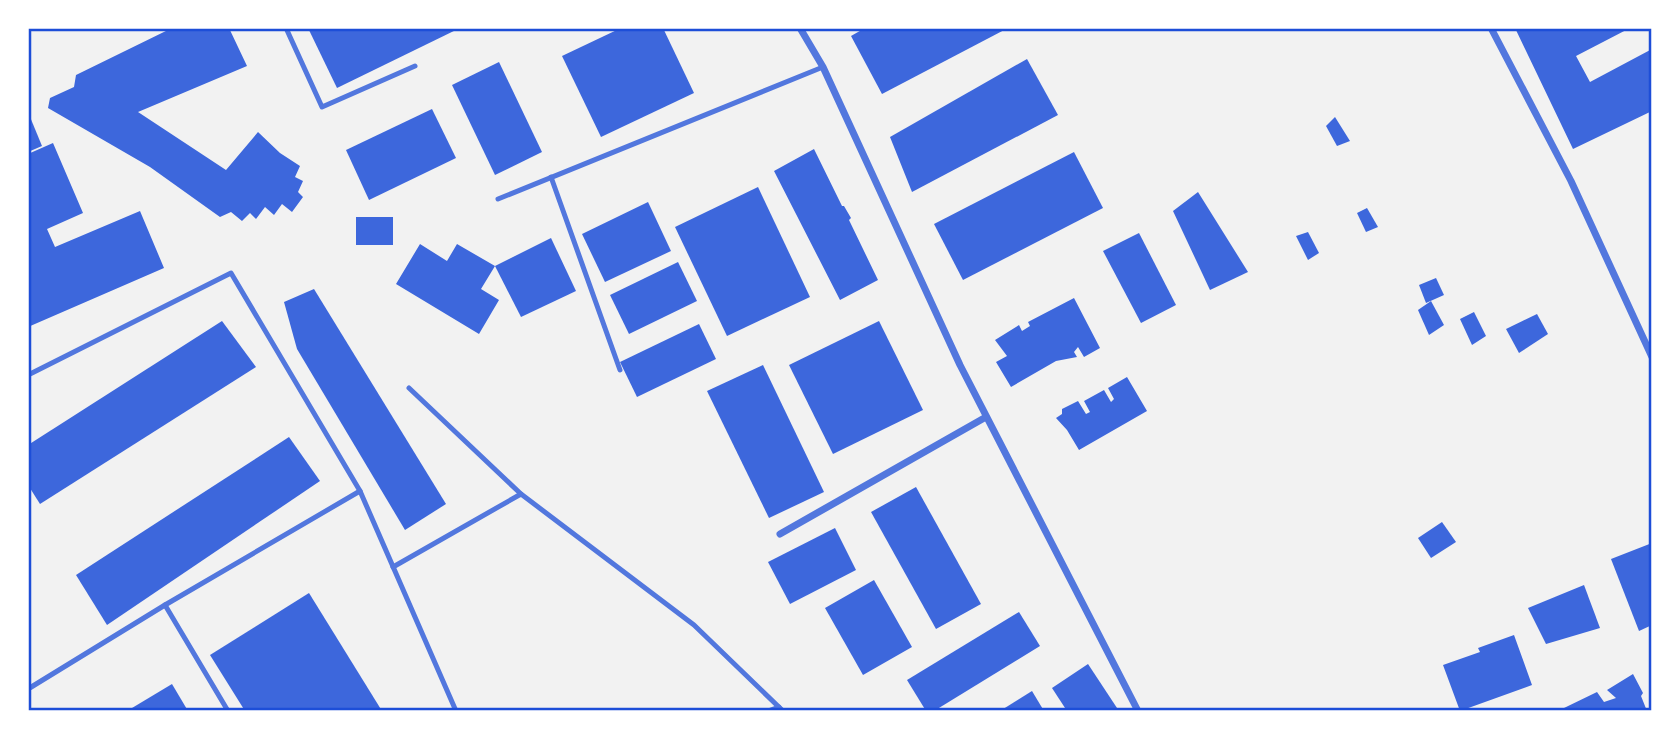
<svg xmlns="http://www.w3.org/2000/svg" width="1680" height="739" font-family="Cabin,sans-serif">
	<rect width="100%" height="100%" fill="#f2f2f2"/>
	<g fill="#3d67dc">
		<polygon points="172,28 229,28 247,66 138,112 226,170 258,132 280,153 300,166 295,177 303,181 298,192 303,197 292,212 282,204 274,215 265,207 256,219 250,213 242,221 231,212 220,217 150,167 48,108 50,98 74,87 76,75"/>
		<polygon points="308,28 460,28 337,88"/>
		<polygon points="621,28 663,28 694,93 601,137 562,56"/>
		<polygon points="865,28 1008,28 882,94 851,36"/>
		<polygon points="1515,28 1630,28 1576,56 1590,82 1652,49 1652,111 1573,149"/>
		<polygon points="1027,59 1058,115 912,192 890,137"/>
		<polygon points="499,62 542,152 495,175 452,85"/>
		<polygon points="432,109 456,158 369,200 346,150"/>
		<polygon points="28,112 42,146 28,152"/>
		<polygon points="1335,117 1350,141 1337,146 1326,126"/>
		<polygon points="53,143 83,213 47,229 55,247 140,211 164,268 28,327 28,154"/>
		<polygon points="814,149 842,206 844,206 851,218 849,220 878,280 840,300 774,171"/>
		<polygon points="1074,152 1103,208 963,280 934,224"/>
		<polygon points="758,187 810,297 727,336 675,227"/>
		<polygon points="1198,192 1248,272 1210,290 1173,211"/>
		<polygon points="648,202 671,251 605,282 582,234"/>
		<polygon points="1367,208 1378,227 1366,232 1357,213"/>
		<rect x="356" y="217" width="37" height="28"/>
		<polygon points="1308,232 1319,253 1308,260 1296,236"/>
		<polygon points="1139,233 1176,305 1141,323 1103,251"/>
		<polygon points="551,238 576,291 521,317 495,266"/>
		<polygon points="420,244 447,261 457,244 495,266 481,289 499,300 479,334 396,284"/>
		<polygon points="678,262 697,301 629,334 610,295"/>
		<polygon points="1436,278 1444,295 1426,303 1419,285"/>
		<polygon points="314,289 446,504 405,530 297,349 284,302"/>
		<polygon points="1074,298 1100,348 1084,357 1078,347 1074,352 1077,357 1056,361 1011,387 996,362 1007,356 995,340 1019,325 1022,331 1030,326 1028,322"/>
		<polygon points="1431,301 1444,325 1429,335 1418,310"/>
		<polygon points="1474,312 1486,336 1472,345 1460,319"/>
		<polygon points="1537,314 1548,334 1519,353 1506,329"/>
		<polygon points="222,321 256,367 40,504 28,485 28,445"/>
		<polygon points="879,321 923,410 833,454 789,365"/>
		<polygon points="699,324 716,359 637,397 620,362"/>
		<polygon points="763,365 824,492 769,518 707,391"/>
		<polygon points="1127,377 1147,411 1079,450 1067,430 1056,418 1062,414 1062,409 1078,401 1086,414 1090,412 1084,401 1104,390 1111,402 1114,399 1108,388"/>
		<polygon points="289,437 320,481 107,625 76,575"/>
		<polygon points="916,487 981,604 936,629 871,512"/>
		<polygon points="1442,522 1456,542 1431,558 1418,538"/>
		<polygon points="835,528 856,570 790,604 768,562"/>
		<polygon points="1652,543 1652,625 1639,631 1611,559"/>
		<polygon points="874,580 912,647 863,675 825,608"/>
		<polygon points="1584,585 1600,628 1546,644 1528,608"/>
		<polygon points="309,593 382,711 245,711 210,655"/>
		<polygon points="1019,612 1040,646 934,711 926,711 907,680"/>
		<polygon points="1514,635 1532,685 1460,711 1443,665 1480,652 1478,648"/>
		<polygon points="1088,664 1119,711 1067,711 1052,688"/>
		<polygon points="1633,674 1643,693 1641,696 1647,711 1563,711 1564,708 1597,692 1604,702 1616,698 1607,690"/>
		<polygon points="172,684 188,711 127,711"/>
		<polygon points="1032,691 1044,711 1000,711"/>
	</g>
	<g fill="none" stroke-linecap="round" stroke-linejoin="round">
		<g stroke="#5277de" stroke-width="5">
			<polyline points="286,28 322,107 415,66"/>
			<polyline points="551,177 620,370"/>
			<polyline points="498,199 823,67"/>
			<polyline points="28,375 231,273 360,491 456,711"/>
			<polyline points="409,388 521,494"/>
			<polyline points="393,567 521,494 694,625 783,711"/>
			<polyline points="165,605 228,711"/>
			<polyline points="28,689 165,605 360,491"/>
			<polyline points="768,711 779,707"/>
		</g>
		<g stroke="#5277de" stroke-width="7">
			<polyline points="800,28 823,67 960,365 1138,711"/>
			<polyline points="1491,28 1571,181 1652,357"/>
			<polyline points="780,534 986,417"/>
		</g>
	</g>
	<rect width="1680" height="739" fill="none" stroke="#ffffff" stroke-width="60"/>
	<rect x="30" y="30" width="1620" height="679" fill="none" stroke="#1d4ed8" stroke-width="2.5"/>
</svg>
